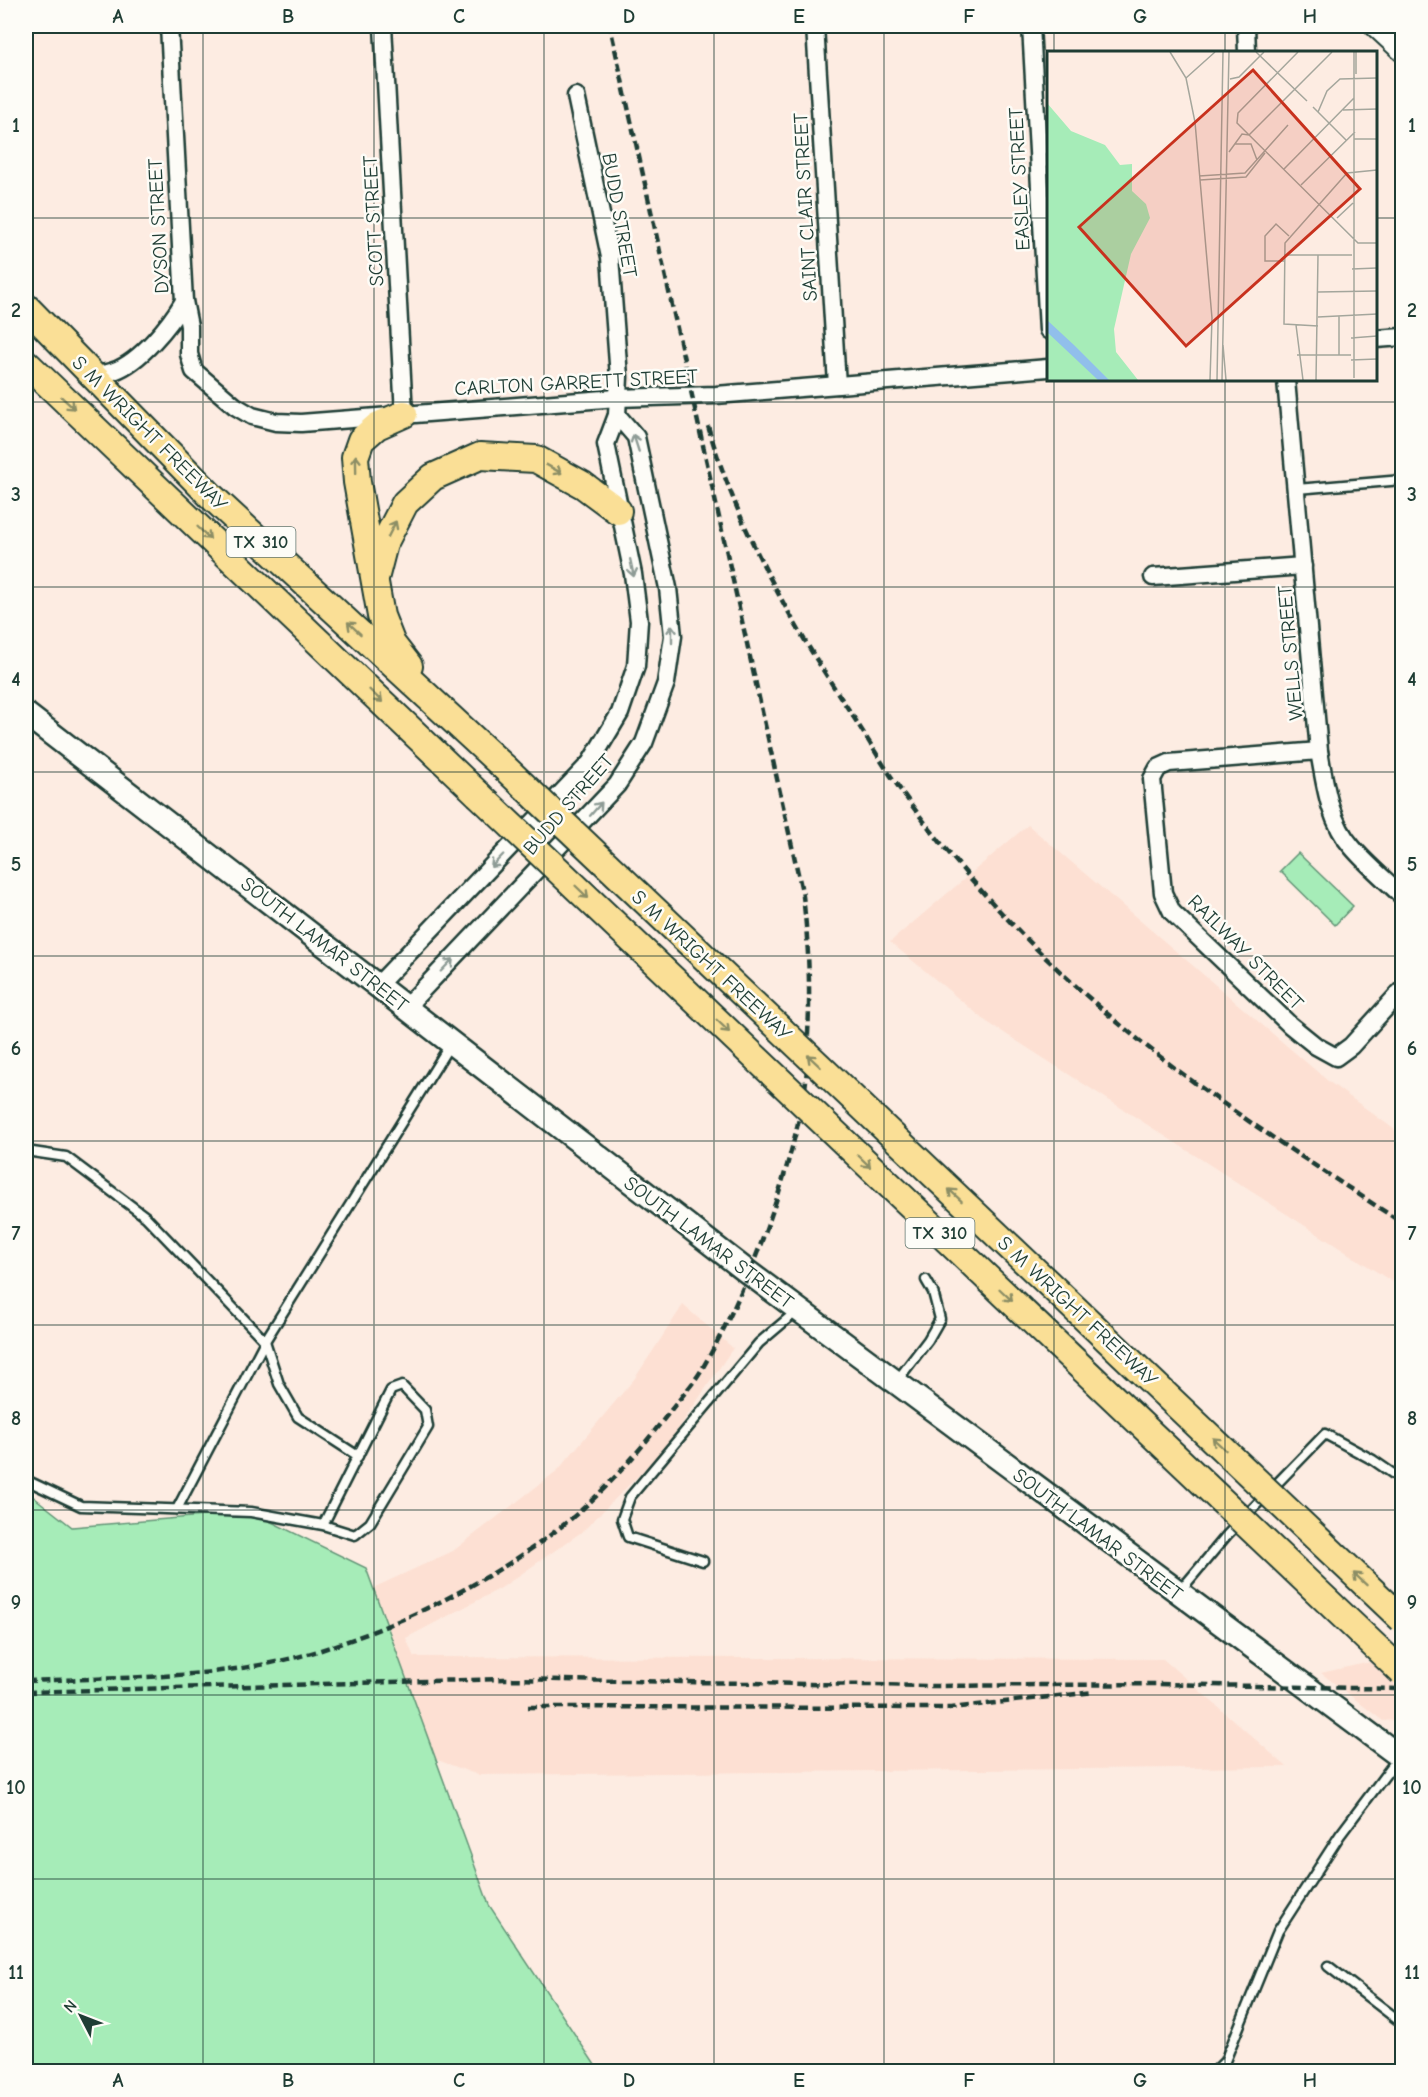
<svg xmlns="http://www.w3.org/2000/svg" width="1428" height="2097" font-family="'Comic Neue',sans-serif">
	<rect width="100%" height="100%" fill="#fdece2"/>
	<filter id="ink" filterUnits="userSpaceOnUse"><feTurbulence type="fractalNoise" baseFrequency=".0167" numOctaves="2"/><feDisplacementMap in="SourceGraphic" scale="12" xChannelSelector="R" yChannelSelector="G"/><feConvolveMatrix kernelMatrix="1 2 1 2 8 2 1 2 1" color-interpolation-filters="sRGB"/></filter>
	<g filter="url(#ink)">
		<g fill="#fde0d3">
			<polygon points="1028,825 1328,1081 1402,1135 1402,1288 987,1022 890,942"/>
			<polygon points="683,1305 733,1348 663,1451 583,1531 501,1588 406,1638 414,1657 1163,1659 1287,1767 478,1775 286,1704 280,1631 453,1551 558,1470 635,1378"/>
			<polygon points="1402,1655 1402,1719 1383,1721 1321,1673"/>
		</g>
		<g fill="#a6ecb8" stroke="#629476" stroke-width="1.5">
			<polygon points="1298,853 1353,906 1335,925 1280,871"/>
			<polygon points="26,1491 72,1527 251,1512 366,1568 489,1905 599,2071 26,2071"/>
		</g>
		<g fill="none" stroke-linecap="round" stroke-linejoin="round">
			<g stroke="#1f3d34" stroke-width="13">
				<g id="service">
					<polyline points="1297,489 1402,480"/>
					<polyline points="26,1151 66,1157 146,1217 265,1341 451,1043"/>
					<polyline points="896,1382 928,1340 940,1319 933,1292 926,1280"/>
					<polyline points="26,1480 81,1506 251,1512 323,1525 355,1535 370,1523 428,1427 425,1410 402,1386 391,1390 323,1525"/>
					<polyline points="177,1509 265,1341 279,1384 298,1417 358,1456"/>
					<polyline points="703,1561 628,1537 622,1519 630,1497 759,1343 798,1310"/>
					<polyline points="1180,1591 1227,1535 1325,1434 1373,1460 1402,1480"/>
					<polyline points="1328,1966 1402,2023"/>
					<polyline points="1214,2072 1225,2061 1278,1931 1340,1835 1398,1758"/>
				</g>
			</g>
			<g stroke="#1f3d34" stroke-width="21">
				<g id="minor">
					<polyline points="169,26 184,301 189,326 189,354 194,371 235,406 252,416 276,422 301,423 617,398 716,395 1048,368"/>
					<polyline points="383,26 404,414"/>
					<polyline points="815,26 837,385"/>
					<polyline points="1031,26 1048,330"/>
					<polyline points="1246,26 1247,52"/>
					<polyline points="1376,339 1402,337"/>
					<path d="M90 375C98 374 107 374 114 371 140 362 170 325 184 301"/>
					<path d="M1286 380 1319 751C1325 784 1329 821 1352 847 1367 865 1386 880 1402 896"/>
					<polyline points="1153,577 1303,566"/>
					<polyline points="1319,751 1169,763 1158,768 1152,779 1163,893 1172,912 1290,1025 1316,1046 1336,1057 1351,1046 1402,990"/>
					<polyline points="377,986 590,763 620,713 636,666 639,621 633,574 606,444 617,415 619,377 610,257 576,96"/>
					<polyline points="406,1007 617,785 644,743 666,683 673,636 668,588 636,437 617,415"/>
				</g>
			</g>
			<g stroke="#1f3d34" stroke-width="24">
				<polyline id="tertiary" points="1375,26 1402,51"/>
			</g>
			<g stroke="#1f3d34" stroke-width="27">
				<polyline id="secondary" points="26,714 749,1273 1402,1758"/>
			</g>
			<g stroke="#1f3d34" stroke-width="30">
				<g id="primary">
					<polyline points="26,307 212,497 505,768"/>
					<polyline points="26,363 478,794"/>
					<polyline points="404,414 377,426 361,440 355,457 357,482 381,616 392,644 409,666"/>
					<polyline points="376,575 384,544 405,503 433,477 480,456 536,459 583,485 618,511"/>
				</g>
			</g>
			<use href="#service" stroke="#fdfcf7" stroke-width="8"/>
			<use href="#minor" stroke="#fdfcf7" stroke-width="16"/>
			<use href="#tertiary" stroke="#fdfcf7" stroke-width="20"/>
			<use href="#secondary" stroke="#fdfcf7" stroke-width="22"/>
			<use href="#primary" stroke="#fadf96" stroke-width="26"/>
			<g stroke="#1f3d34" stroke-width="4.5" stroke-dasharray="9 4.5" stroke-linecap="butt">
				<path d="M708 426C737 526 789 620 847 707 865 734 881 763 900 789 959 872 1033 951 1110 1016 1201 1094 1303 1157 1402 1223"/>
				<path d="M26 1681C123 1677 224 1680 318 1651 403 1624 497 1579 567 1522 607 1490 640 1450 671 1410 681 1397 694 1383 702 1369 747 1292 788 1182 804 1094 807 1079 807 1064 807 1049 811 997 809 948 803 896L610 26"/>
				<polyline points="26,1692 504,1679 931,1686 1160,1684 1402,1689"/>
				<polyline points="528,1707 951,1708 1094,1692"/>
			</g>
			<g stroke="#1f3d34" stroke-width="30" stroke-linecap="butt">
				<g id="primary-bridge">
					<polyline points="505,768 1402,1619"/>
					<polyline points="478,794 1402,1672"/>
				</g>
			</g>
			<use href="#primary-bridge" stroke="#fadf96" stroke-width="26"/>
		</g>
		<defs><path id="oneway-shaft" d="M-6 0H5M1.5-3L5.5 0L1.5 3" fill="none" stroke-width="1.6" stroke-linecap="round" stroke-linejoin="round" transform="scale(1.5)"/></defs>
		<g stroke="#8c8e65">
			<use href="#oneway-shaft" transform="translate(68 403) rotate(43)"/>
			<use href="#oneway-shaft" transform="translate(356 464) rotate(-91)"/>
			<use href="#oneway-shaft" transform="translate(554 469) rotate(29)"/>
			<use href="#oneway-shaft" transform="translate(392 529) rotate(-63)"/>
			<use href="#oneway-shaft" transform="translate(204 533) rotate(44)"/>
			<use href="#oneway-shaft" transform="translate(354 628) rotate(-137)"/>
			<use href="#oneway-shaft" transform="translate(376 696) rotate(44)"/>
			<use href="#oneway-shaft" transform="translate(582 892) rotate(44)"/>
			<use href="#oneway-shaft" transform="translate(723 1026) rotate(44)"/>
			<use href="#oneway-shaft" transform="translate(814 1061) rotate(-137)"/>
			<use href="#oneway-shaft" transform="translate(864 1161) rotate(44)"/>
			<use href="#oneway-shaft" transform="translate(955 1195) rotate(-137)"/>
			<use href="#oneway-shaft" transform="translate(1006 1295) rotate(44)"/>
			<use href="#oneway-shaft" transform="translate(1219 1444) rotate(-137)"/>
			<use href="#oneway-shaft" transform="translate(1360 1579) rotate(-137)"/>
		</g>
		<g stroke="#8e9c96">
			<use href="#oneway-shaft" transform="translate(636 443) rotate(-108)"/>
			<use href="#oneway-shaft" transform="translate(632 568) rotate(78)"/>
			<use href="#oneway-shaft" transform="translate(672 634) rotate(-90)"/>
			<use href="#oneway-shaft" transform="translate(596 809) rotate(-49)"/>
			<use href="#oneway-shaft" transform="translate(497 861) rotate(134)"/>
			<use href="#oneway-shaft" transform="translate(447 965) rotate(-46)"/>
		</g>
	</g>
	<path fill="none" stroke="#1f3d34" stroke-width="1.5" stroke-opacity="0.55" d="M203 26V2072M374 26V2072M544 26V2072M714 26V2072M884 26V2072M1054 26V52M1225 26V52M26 218H1048M1376 218H1402M1054 380V2072M1225 380V2072M26 402H1402M26 587H1402M26 772H1402M26 956H1402M26 1141H1402M26 1325H1402M26 1510H1402M26 1695H1402M26 1879H1402"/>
	<g text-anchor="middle" stroke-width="5" stroke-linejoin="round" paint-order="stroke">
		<g fill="#fdfcf7" stroke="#62766e" stroke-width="1.5">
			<rect x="226.5" y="527" width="69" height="30" rx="4.5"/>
			<rect x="905.5" y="1218" width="69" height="30" rx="4.5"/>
		</g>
		<g font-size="18" font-weight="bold" fill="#1f3d34">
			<text x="261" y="548">TX 310</text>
			<text x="940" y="1239">TX 310</text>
		</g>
		<g font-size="20" fill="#1f3d34" stroke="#fdfcf7">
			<text transform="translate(1019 179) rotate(-93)" y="7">EASLEY STREET</text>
			<text transform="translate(805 207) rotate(-93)" y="7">SAINT CLAIR STREET</text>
			<text transform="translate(620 215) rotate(80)" y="7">BUDD STREET</text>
			<text transform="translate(373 221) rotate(-93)" y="7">SCOTT STREET</text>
			<text transform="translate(158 226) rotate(-93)" y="7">DYSON STREET</text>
			<text transform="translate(576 382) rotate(-3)" y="7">CARLTON GARRETT STREET</text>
			<text transform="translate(150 433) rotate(45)" y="7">S M WRIGHT FREEWAY</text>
			<text transform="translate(1290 653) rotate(-95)" y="7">WELLS STREET</text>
			<text transform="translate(568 804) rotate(-49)" y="7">BUDD STREET</text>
			<text transform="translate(325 944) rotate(38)" y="7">SOUTH LAMAR STREET</text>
			<text transform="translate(1246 952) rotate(45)" y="7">RAILWAY STREET</text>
			<text transform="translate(712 965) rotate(43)" y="7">S M WRIGHT FREEWAY</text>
			<text transform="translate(709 1242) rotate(37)" y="7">SOUTH LAMAR STREET</text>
			<text transform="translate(1078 1311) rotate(43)" y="7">S M WRIGHT FREEWAY</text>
			<text transform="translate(1098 1534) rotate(37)" y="7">SOUTH LAMAR STREET</text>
		</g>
	</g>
	<g transform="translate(1047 51)">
		<rect width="330" height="330" fill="#fdece2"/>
		<path d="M0 52 24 80 58 94 73 114 85 113V140L99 153 103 167 84 203 67 278 69 301 91 329H0Z" fill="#a6ecb8"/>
		<path d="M0 269 28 295 62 329H51L0 281Z" fill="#91bfeb"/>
		<path fill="none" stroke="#a4a69c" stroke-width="1.5" d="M123 1 139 27 148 71 165 267 163 329M209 1 260 50M251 1 191 62 190 72 311 192H330M307 1V327M309 23V1M139 27 168 1M183 28 192 26 217 1M266 56 299 89M296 59 330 58M271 61 280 40 293 28 330 27M202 84 285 1M307 88H330M188 93H204L210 109M182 101 195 83 202 84M237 118 307 47M152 125 198 122 241 74M153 129 199 126 218 102M254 134 308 81M290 167 306 152M237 204H305M237 210H218V185L229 173 242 185M305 218 330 217M271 241 330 240M271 266 330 263M249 274 256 329M271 275 237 273 238 192 300 122 330 119M304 287 330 285M176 294 179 329M250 304H304M292 304V265M304 309 330 308M170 329 176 1M175 329 182 1M269 329 271 204"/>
		<path fill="#c8321e" fill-opacity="0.15" stroke="#c8321e" stroke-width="3" d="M206 19 313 138 139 295 32 176Z"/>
		<rect width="330" height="330" fill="none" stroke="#1f3d34" stroke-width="3"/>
	</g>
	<rect width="1428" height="2097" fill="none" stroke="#fdfcf7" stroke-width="66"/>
	<g transform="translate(81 2016) rotate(312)" stroke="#fdfcf7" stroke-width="4.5" paint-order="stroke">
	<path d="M0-4.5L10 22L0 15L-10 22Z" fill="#1f3d34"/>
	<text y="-9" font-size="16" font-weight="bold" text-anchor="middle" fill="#1f3d34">N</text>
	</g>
	<rect x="33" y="33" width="1362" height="2031" fill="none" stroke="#1f3d34" stroke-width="2"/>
	<g font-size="20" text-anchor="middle" font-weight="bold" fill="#1f3d34">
		<text x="118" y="23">A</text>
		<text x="288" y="23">B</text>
		<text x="459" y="23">C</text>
		<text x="629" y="23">D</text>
		<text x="799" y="23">E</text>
		<text x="969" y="23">F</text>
		<text x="1140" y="23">G</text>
		<text x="1310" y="23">H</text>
		<text x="16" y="132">1</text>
		<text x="1412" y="132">1</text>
		<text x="16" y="317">2</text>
		<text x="1412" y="317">2</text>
		<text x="16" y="501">3</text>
		<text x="1412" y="501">3</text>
		<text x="16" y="686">4</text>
		<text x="1412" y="686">4</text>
		<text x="16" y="871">5</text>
		<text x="1412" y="871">5</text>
		<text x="16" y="1055">6</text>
		<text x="1412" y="1055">6</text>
		<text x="16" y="1240">7</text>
		<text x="1412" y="1240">7</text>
		<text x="16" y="1425">8</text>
		<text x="1412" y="1425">8</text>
		<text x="16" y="1609">9</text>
		<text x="1412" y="1609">9</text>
		<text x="16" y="1794">10</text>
		<text x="1412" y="1794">10</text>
		<text x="16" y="1979">11</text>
		<text x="1412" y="1979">11</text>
		<text x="118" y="2087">A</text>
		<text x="288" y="2087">B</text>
		<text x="459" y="2087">C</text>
		<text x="629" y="2087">D</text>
		<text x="799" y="2087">E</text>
		<text x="969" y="2087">F</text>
		<text x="1140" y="2087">G</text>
		<text x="1310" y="2087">H</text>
	</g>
</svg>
